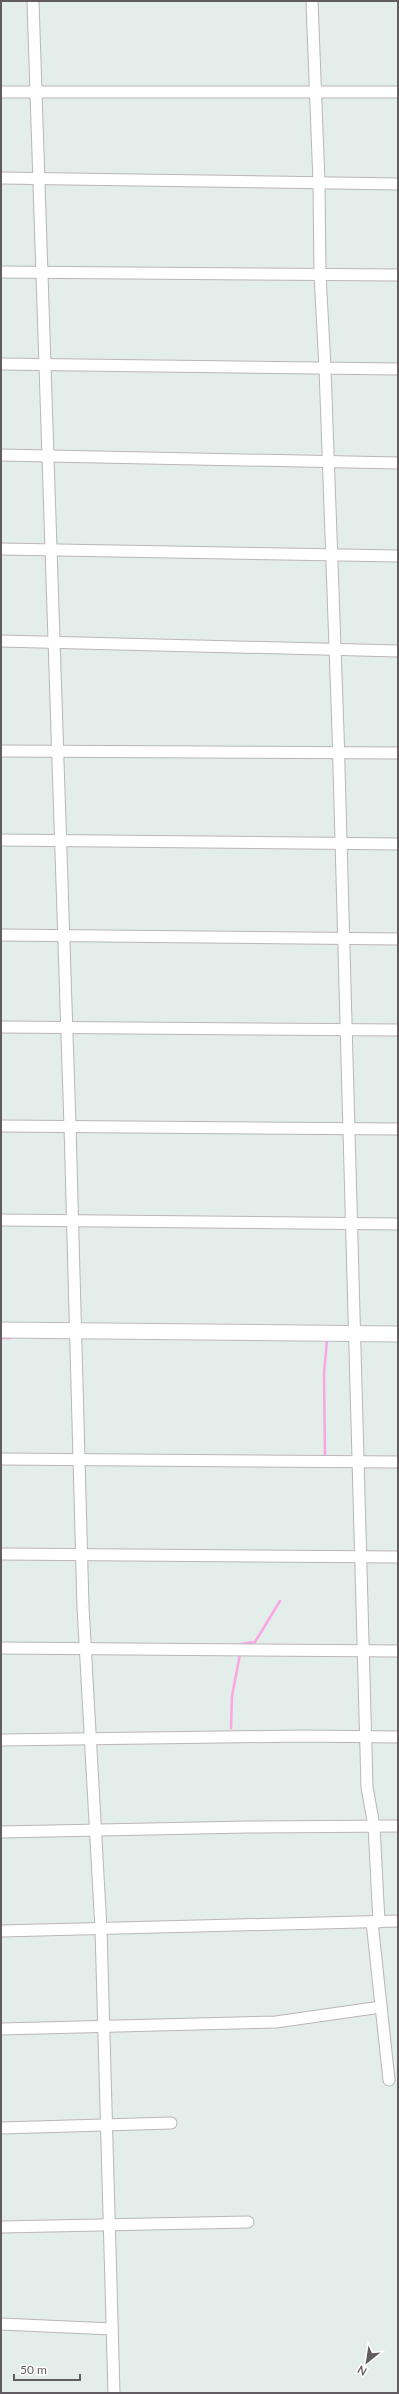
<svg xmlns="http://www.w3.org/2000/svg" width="399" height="2394" font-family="Lato,sans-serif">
	<rect width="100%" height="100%" fill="#e3ede9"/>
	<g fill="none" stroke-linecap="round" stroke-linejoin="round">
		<g stroke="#faa6e5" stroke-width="2.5">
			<polyline points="1,1338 10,1338"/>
			<polyline points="325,1458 324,1374 327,1340"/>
			<polyline points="240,1647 241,1644 255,1642 280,1601"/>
			<polyline points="231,1728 232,1696 240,1654"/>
		</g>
		<g stroke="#bcb5b9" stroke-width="13">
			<g id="street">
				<polyline points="33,1 70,1126 83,1607 101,1929 114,2393"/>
				<polyline points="312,1 319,183 320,274 325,368 338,731 367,1787 374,1826 379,1922"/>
				<polyline points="1,92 398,92"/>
				<polyline points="1,178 398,184"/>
				<polyline points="1,272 398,275"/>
				<polyline points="1,364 398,369"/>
				<polyline points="1,455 398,463"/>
				<polyline points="1,549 398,556"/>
				<polyline points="1,641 398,651"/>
				<polyline points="1,751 398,753"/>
				<polyline points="1,840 398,844"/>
				<polyline points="1,935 398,939"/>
				<polyline points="1,1027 398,1030"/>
				<polyline points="1,1126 398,1129"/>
				<polyline points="1,1220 398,1224"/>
				<polyline points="1,1459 398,1462"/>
				<polyline points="1,1554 398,1557"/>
				<polyline points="1,1648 398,1651"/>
				<polyline points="1,1740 301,1736 398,1737"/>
				<polyline points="1,1832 248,1827 398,1826"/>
				<polyline points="372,1922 389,2080"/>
				<polyline points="1,1931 398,1921"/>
				<polyline points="1,2029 276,2022 381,2007"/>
				<polyline points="1,2128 171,2123"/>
				<polyline points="1,2227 248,2222"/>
				<polyline points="1,2324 112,2329"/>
			</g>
		</g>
		<g stroke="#c0b8bd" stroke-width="17">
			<polyline id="secondary" points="1,1330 398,1334"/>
		</g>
		<use href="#street" stroke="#fff" stroke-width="11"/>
		<use href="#secondary" stroke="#fff" stroke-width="15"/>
	</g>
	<rect width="399" height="2394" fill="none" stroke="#625b60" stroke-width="4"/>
	<g transform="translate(367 2362) rotate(210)" stroke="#ffffff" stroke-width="3" paint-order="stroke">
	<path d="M0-3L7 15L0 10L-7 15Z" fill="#625b60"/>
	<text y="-6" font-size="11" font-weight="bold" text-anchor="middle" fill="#625b60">N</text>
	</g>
	<path d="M14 2374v6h66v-6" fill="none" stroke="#625b60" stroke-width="2"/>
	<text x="20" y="2374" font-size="12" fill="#625b60" stroke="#ffffff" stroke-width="3" paint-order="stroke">50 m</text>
</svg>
